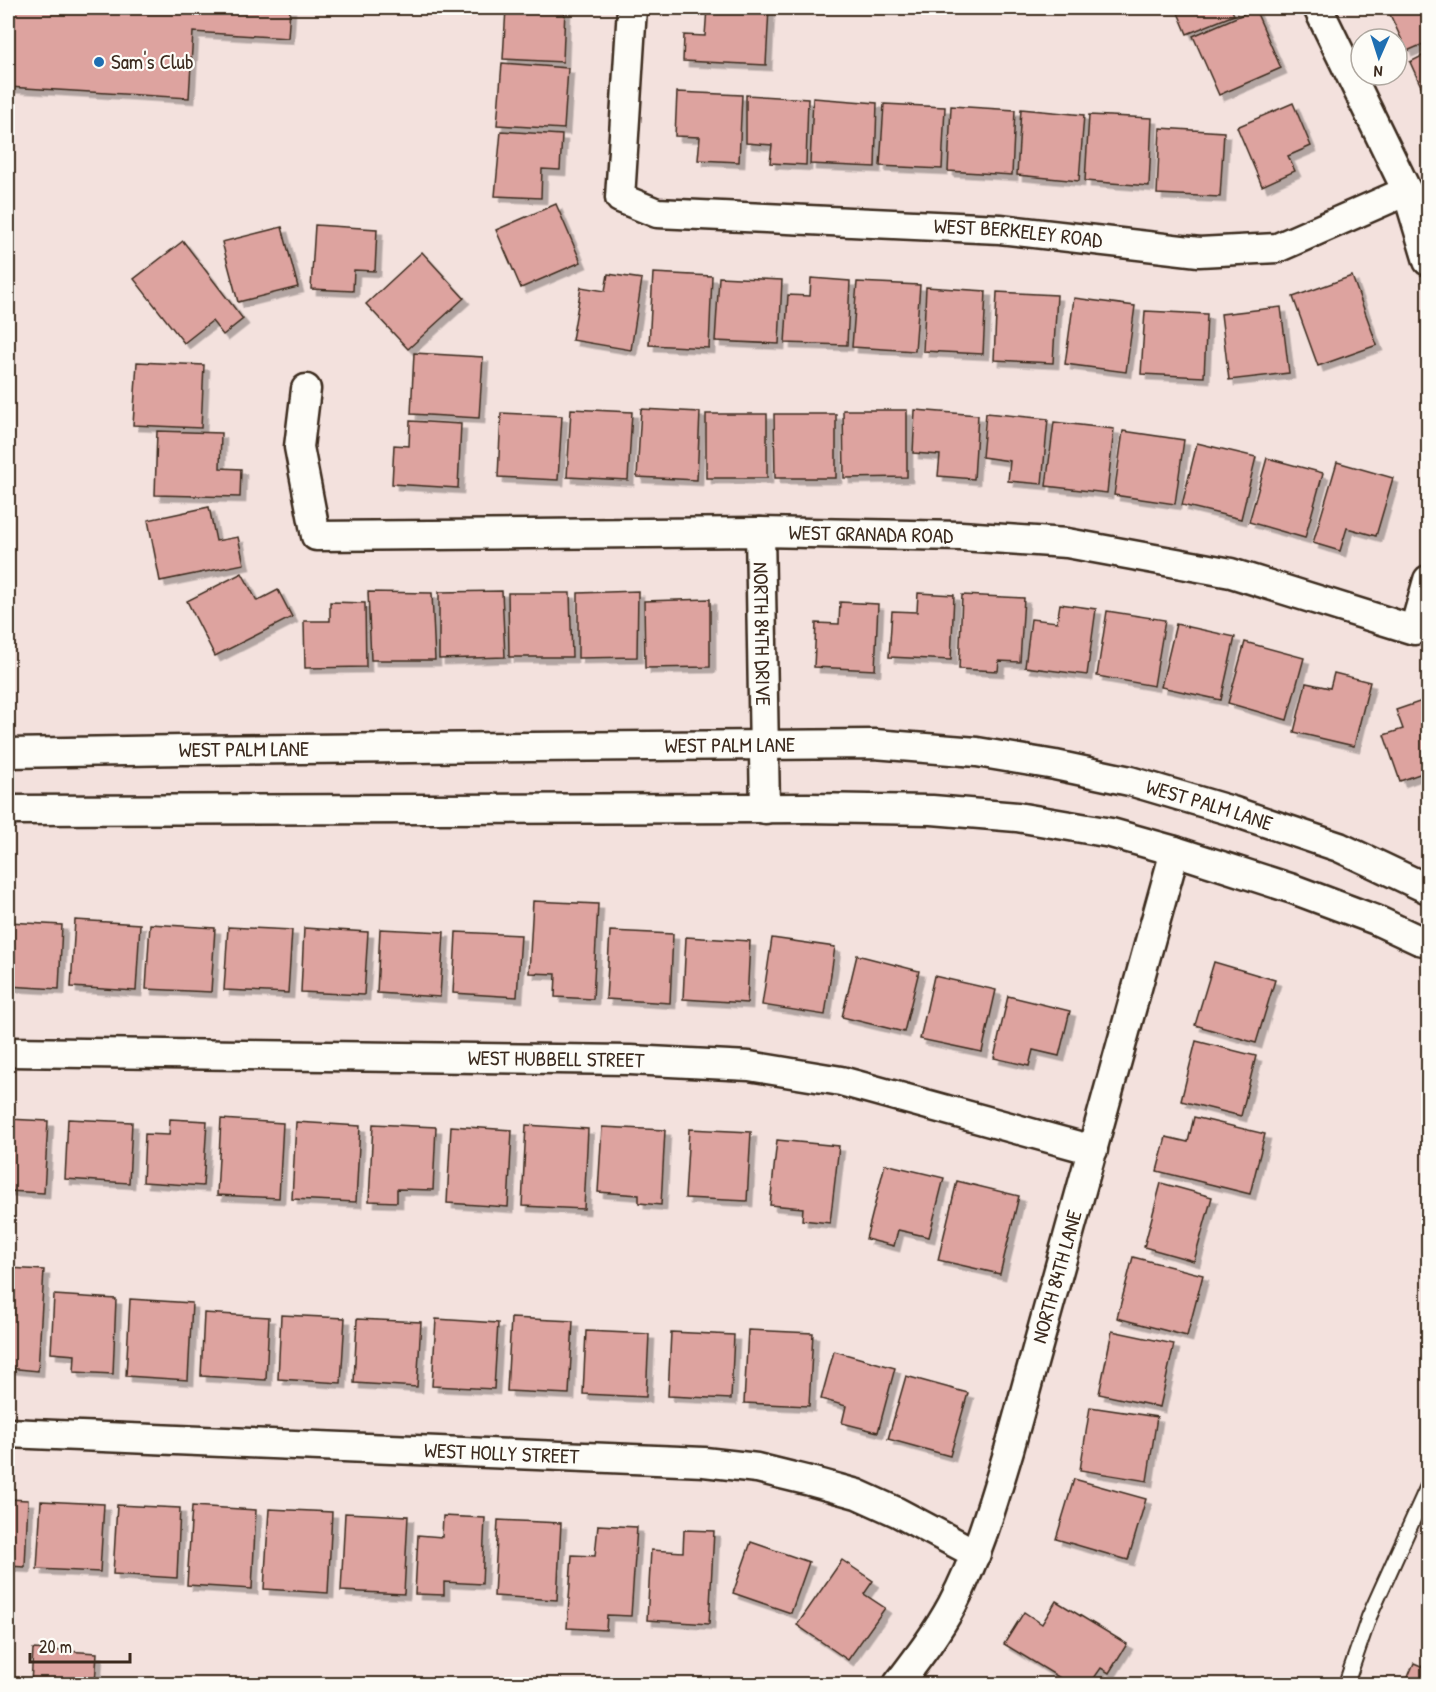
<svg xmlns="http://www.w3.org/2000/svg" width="1436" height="1692" font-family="'Patrick Hand',sans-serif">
	<defs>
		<filter id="shadow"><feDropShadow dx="5.5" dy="5.5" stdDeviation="0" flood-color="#0004"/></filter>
	</defs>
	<rect width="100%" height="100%" fill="#f3e1dd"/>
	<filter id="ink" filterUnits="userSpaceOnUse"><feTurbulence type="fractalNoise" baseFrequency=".0167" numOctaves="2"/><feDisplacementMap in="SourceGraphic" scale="12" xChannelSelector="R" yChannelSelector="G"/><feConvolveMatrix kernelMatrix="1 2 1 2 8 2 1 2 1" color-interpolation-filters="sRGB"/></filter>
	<g filter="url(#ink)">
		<g fill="#dda39f" stroke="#3b2a1e" stroke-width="1.5" filter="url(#shadow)">
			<polygon points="8,8 290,8 288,38 193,32 189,98 8,87"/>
			<polygon points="506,8 565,8 563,62 503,59"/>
			<polygon points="707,8 769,8 766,65 683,61 684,35 705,36"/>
			<polygon points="1176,8 1231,8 1234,15 1187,34"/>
			<polygon points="1387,8 1428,8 1428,42 1407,51"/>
			<polygon points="1255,9 1281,68 1219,95 1193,36"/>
			<polygon points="1428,53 1428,93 1425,95 1410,62"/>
			<polygon points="502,63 568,68 564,129 497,125"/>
			<polygon points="677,92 742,95 739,162 698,160 700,137 675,136"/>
			<polygon points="746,95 808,99 806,165 770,163 772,145 746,143"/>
			<polygon points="813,98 877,103 875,167 810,164"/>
			<polygon points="1293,103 1311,146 1288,156 1295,171 1262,186 1237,127"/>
			<polygon points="884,104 945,107 942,169 880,166"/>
			<polygon points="951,106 1015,110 1012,175 948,171"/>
			<polygon points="1021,109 1084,115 1079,181 1017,175"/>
			<polygon points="1089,115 1152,118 1149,186 1085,181"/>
			<polygon points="1160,128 1224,132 1220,197 1157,194"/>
			<polygon points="501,131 562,135 560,170 542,169 541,198 495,196"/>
			<polygon points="556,204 581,262 521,288 496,230"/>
			<polygon points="315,225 377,229 375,271 354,270 353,291 311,289"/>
			<polygon points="282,227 298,287 238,302 222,242"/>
			<polygon points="183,241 243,319 223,335 212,321 184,343 134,279"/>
			<polygon points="422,252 464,298 408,349 366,304"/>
			<polygon points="653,273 712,276 709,348 649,345"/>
			<polygon points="608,274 642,279 631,350 572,340 581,287 605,291"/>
			<polygon points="1352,276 1377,345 1318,366 1293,297"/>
			<polygon points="719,277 782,280 779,344 715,341"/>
			<polygon points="811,278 850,281 847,345 785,343 788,295 810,296"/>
			<polygon points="857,282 920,285 915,351 852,347"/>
			<polygon points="926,287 986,291 983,354 923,351"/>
			<polygon points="997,292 1057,295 1053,363 994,360"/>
			<polygon points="1074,298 1135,306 1126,372 1065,364"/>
			<polygon points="1281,307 1289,373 1229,380 1221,314"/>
			<polygon points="1145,311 1207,314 1204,377 1141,374"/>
			<polygon points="414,353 483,357 479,418 411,414"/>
			<polygon points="137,362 204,365 201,428 133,425"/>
			<polygon points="571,409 632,412 628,480 567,477"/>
			<polygon points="641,409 700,412 697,480 637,477"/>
			<polygon points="843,410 907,410 907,477 844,478"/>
			<polygon points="915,410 978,415 974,479 938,476 940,455 913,453"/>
			<polygon points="501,413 562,416 558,480 498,477"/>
			<polygon points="986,413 1048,419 1042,484 1008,481 1010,461 982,457"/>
			<rect x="706" y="414" width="61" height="64"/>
			<polygon points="774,414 836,414 836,478 775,478"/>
			<polygon points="410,421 461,424 458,488 392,484 394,445 409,446"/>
			<polygon points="1054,422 1114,429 1107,493 1046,486"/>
			<polygon points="157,431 221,433 220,468 241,469 240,497 155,495"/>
			<polygon points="1123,431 1184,440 1175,504 1114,495"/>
			<polygon points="1197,443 1256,457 1241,519 1182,505"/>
			<polygon points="1267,458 1323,473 1305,538 1249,522"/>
			<polygon points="1337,462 1393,478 1376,536 1347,528 1340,551 1313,543"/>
			<polygon points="209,507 216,541 238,537 244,564 160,581 148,520"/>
			<polygon points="242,573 257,601 278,590 292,617 215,656 187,601"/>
			<polygon points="502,591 505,657 439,659 439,592"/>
			<polygon points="638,591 637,657 578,658 578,593"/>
			<polygon points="368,592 432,593 435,660 371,660"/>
			<polygon points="508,593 570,593 572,657 509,657"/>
			<polygon points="918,593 954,595 951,660 889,657 892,611 917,612"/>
			<polygon points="962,595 1024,598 1020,662 999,661 998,671 959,669"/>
			<polygon points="710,599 710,667 645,668 644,601"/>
			<polygon points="330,602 365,603 366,667 305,668 304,621 330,621"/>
			<polygon points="840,602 878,604 875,670 814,667 816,623 839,624"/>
			<polygon points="1060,604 1096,609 1087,675 1025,667 1031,619 1057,622"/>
			<polygon points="1107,611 1165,620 1154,686 1097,676"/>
			<polygon points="1176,624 1235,637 1221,700 1161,687"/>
			<polygon points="1245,642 1304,658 1287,720 1228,703"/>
			<polygon points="1334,673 1370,682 1354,746 1294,732 1306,683 1330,688"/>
			<polygon points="1428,699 1428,771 1400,781 1384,735 1403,729 1396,710"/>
			<polygon points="533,901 598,904 593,999 555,997 556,974 529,973"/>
			<polygon points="75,920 140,924 136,991 71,987"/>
			<polygon points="8,922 62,925 59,989 8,986"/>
			<polygon points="150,924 215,928 211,992 146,989"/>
			<polygon points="228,927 292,930 288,993 224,990"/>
			<polygon points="304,928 368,932 364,995 301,992"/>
			<polygon points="380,929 444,932 440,997 377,993"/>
			<polygon points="610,931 673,934 670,1003 606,999"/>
			<polygon points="456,932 521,935 517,997 453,993"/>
			<polygon points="686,937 750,941 747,1003 683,999"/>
			<polygon points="772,938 835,947 825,1015 762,1005"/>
			<polygon points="857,955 919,971 904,1032 842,1017"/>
			<polygon points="1214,962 1275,980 1256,1043 1195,1025"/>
			<polygon points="934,976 996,990 982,1052 920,1039"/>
			<polygon points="1008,996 1070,1011 1059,1056 1033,1050 1029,1066 994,1058"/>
			<polygon points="1196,1041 1256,1056 1241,1116 1181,1101"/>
			<polygon points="1194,1117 1265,1134 1250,1194 1157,1171 1166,1137 1188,1142"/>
			<polygon points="8,1119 48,1121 44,1193 8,1191"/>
			<polygon points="68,1119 132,1122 129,1183 65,1179"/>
			<polygon points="170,1119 207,1121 203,1186 143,1182 145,1134 169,1135"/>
			<polygon points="221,1119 283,1123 279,1198 217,1195"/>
			<polygon points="296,1122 360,1126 356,1202 292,1199"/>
			<polygon points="373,1124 436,1127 433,1190 397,1189 397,1202 369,1201"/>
			<polygon points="526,1125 588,1129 584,1209 522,1206"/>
			<polygon points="451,1126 512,1130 508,1207 447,1203"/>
			<polygon points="602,1127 665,1130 661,1205 639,1203 639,1195 598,1192"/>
			<polygon points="689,1129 751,1132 747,1201 685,1198"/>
			<polygon points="777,1140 839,1146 830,1223 802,1220 803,1208 770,1205"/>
			<polygon points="885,1164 944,1178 929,1237 898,1230 894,1246 866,1239"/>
			<polygon points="957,1181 1019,1196 1000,1274 938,1260"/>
			<polygon points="1161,1183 1212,1197 1194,1261 1144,1247"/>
			<polygon points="1133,1257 1203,1275 1187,1336 1117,1318"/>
			<polygon points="8,1268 44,1270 38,1371 8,1368"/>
			<polygon points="54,1295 116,1299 113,1374 74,1372 75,1355 51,1353"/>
			<polygon points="130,1299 192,1303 188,1380 126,1376"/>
			<polygon points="204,1313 269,1317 266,1380 201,1376"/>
			<polygon points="281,1315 345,1318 341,1383 278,1379"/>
			<polygon points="511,1318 573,1321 569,1394 507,1391"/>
			<polygon points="357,1319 421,1322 417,1387 354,1383"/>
			<polygon points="436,1319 498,1323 494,1389 432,1386"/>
			<polygon points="748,1330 813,1333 809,1406 744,1403"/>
			<polygon points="586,1331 649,1334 646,1397 583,1394"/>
			<polygon points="1112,1331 1174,1344 1160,1407 1099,1394"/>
			<polygon points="671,1332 734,1335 731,1399 668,1396"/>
			<polygon points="834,1351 895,1368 878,1432 842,1423 846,1406 821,1399"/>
			<polygon points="906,1376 968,1393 950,1456 888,1439"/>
			<polygon points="1090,1407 1157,1417 1147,1481 1080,1470"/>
			<polygon points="1074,1479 1146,1499 1128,1560 1056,1539"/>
			<polygon points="8,1499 28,1500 25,1567 8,1566"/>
			<polygon points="41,1501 104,1504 100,1572 37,1569"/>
			<polygon points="117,1505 180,1508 177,1578 113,1574"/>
			<polygon points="192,1506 256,1510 252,1589 187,1585"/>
			<polygon points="269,1509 332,1512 328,1593 264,1589"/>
			<polygon points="345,1513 408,1516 404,1594 341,1591"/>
			<polygon points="443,1516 485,1518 482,1584 444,1582 444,1595 415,1594 418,1535 442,1537"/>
			<polygon points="498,1520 561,1523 557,1600 494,1596"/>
			<polygon points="598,1525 637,1527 631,1616 607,1615 606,1630 567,1628 572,1555 595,1556"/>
			<polygon points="684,1530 714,1531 709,1624 647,1620 651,1550 683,1552"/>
			<polygon points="751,1542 809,1562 791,1613 733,1593"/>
			<polygon points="842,1560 873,1581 864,1594 885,1608 848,1660 797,1625"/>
			<polygon points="1056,1601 1127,1644 1109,1673 1101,1668 1090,1684 1070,1684 1004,1644 1024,1612 1042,1624"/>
			<polygon points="33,1649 97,1653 95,1684 31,1684"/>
			<polygon points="1414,1663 1428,1669 1428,1684 1405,1684"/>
		</g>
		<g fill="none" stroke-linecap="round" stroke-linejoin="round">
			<g stroke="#3b2a1e" stroke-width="18">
				<polyline id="lane" points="1346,1684 1369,1617 1428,1486"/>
			</g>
			<g stroke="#3b2a1e" stroke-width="33">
				<g id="street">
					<path id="s1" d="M632 8 620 198 657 213 1000 229 1199 252 1277 248 1407 191"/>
					<polyline points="1318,8 1407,191 1428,261"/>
					<path id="s2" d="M306 389 299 447 316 536 760 532 961 536 1067 543 1231 573 1414 630 1428 580"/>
					<path id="s3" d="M760 532 765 809"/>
					<path id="s4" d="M8 753 184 750 874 744 977 752 1055 765 1130 781 1232 811 1339 847 1428 889"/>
					<polyline points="8,810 808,808 932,810 1017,817 1111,833 1175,851 1293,889 1376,920 1419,940 1428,942"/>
					<path id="s5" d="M8 1052 630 1060 749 1066 841 1081 1093 1150"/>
					<path id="s6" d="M8 1433 704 1462 757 1468 810 1481 857 1494 897 1512 976 1554"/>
					<path id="s7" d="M898 1684C917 1659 937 1633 952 1605 978 1556 993 1503 1009 1450L1175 851"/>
				</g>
			</g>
			<use href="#lane" stroke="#fdfcf7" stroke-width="14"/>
			<use href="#street" stroke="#fdfcf7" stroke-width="28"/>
		</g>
	</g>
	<circle fill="#1f6fb2" stroke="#fdfcf7" stroke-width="2" cx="99" cy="62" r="6"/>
	<g text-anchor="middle" stroke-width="4.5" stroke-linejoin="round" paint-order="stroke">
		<g font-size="21" fill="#3b2a1e" stroke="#fdfcf7" text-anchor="start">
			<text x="111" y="69">Sam's Club</text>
		</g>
		<g font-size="21" fill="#3b2a1e" stroke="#fdfcf7">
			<text dy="7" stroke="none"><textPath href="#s1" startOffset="592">WEST BERKELEY ROAD</textPath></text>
			<text dy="7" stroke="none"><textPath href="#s2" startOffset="704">WEST GRANADA ROAD</textPath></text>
			<text dy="7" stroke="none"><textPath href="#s3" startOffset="102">NORTH 84TH DRIVE</textPath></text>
			<text dy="7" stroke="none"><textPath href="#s4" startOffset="722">WEST PALM LANE</textPath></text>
			<text dy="7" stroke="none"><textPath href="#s4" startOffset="236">WEST PALM LANE</textPath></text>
			<text dy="7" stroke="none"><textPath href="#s4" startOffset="1208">WEST PALM LANE</textPath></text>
			<text dy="7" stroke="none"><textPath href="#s5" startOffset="548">WEST HUBBELL STREET</textPath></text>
			<text dy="7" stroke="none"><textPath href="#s7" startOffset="441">NORTH 84TH LANE</textPath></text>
			<text dy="7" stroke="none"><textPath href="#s6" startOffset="494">WEST HOLLY STREET</textPath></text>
		</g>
	</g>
	<rect width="1436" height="1692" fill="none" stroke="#fdfcf7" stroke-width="30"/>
	<rect x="15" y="15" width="1406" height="1662" fill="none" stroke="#3b2a1e" stroke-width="2" filter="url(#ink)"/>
	<g transform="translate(1379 57) rotate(183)"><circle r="28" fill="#fdfcf7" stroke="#afa8a0" stroke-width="1.5"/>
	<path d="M0-4.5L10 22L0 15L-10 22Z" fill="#1f6fb2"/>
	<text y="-9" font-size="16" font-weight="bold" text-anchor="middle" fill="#3b2a1e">N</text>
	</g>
	<path d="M30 1653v9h100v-9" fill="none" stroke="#3b2a1e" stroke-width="3"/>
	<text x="39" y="1653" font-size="18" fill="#3b2a1e" stroke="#fdfcf7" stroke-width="4.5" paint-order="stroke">20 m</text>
</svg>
